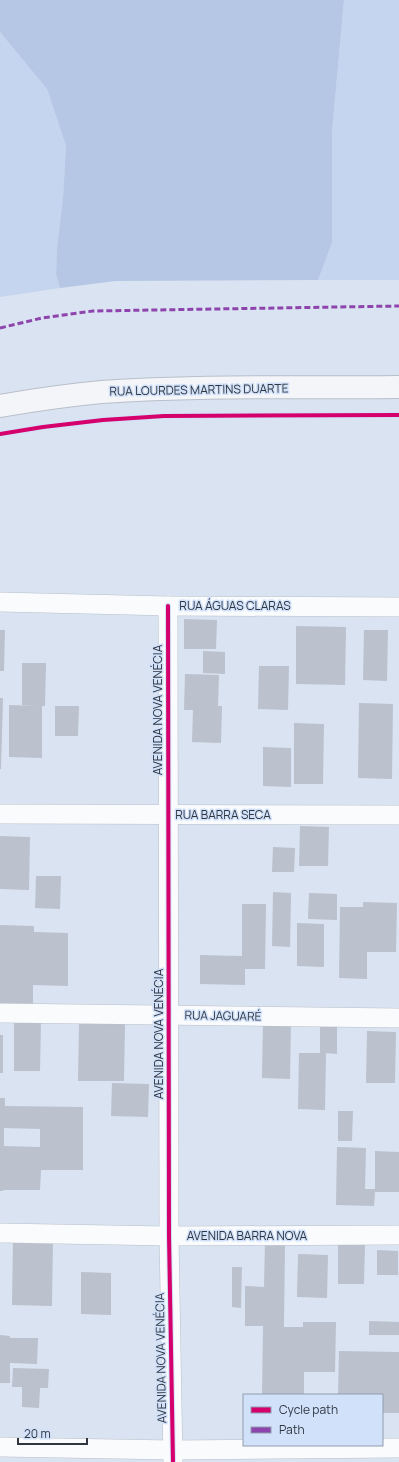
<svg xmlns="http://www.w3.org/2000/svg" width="399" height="1462" font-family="Manrope,sans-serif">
	<rect width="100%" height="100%" fill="#dae3f1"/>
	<g fill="#c5d5ef">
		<polygon points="344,0 399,0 399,280 318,280 332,243 332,132"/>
		<polygon points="0,32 47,89 66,146 63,198 57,248 56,274 60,288 0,297"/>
	</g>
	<polygon fill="#b5c7e4" points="0,0 344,0 332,132 332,243 318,280 115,281 60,288 56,274 57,248 63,198 66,146 47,89 0,32"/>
	<g fill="#bbc1cd" fill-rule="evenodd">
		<polygon points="184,619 217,620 216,649 184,649"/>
		<polygon points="296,626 346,627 345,685 296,684"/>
		<polygon points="0,630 5,630 4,671 0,671"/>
		<polygon points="364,630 388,630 387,681 363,680"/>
		<polygon points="203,651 225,652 225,674 203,673"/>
		<polygon points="22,663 46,663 45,706 42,706 42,758 9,757 9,705 38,706 22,705"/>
		<polygon points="259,666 289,666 288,710 258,709"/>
		<polygon points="185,674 219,675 218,706 222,706 221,743 192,742 193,710 184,710"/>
		<polygon points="0,698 3,698 1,769 0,769"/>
		<polygon points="359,703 393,704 392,779 358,778"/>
		<polygon points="55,706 79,706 78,736 55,736"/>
		<polygon points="294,723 324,724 323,784 294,784"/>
		<polygon points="263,747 291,748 291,787 263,786"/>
		<polygon points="300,826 329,827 328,866 299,866"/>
		<polygon points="0,836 30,837 29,890 0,889"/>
		<polygon points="273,847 295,848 294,872 272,872"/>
		<polygon points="36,876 61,876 60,909 35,908"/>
		<polygon points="273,892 291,893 290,947 272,946"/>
		<polygon points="309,893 337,894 337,920 308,919"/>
		<polygon points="363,902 397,903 396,952 367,952 367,979 339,978 340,907 363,907"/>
		<polygon points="242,904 266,904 265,969 245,969 245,985 200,984 200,955 242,956"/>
		<polygon points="297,923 324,924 324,967 297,966"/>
		<polygon points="0,925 34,926 34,932 68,933 68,986 33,985 33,1010 0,1009"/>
		<polygon points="14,1020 41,1021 40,1071 14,1071"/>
		<polygon points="263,1020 291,1020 290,1079 262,1078"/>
		<polygon points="79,1023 125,1024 124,1081 78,1081"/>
		<polygon points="320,1023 337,1023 337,1054 326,1053 325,1110 298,1109 299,1053 320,1053"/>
		<polygon points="367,1031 396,1032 395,1083 366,1083"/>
		<rect x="0" y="1035" width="3" height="38"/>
		<polygon points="112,1083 149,1084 148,1117 111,1116"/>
		<path d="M0 1098H5V1106L83 1107V1170H41L40 1190H3V1191H0ZM4 1128 40 1129V1147L4 1146Z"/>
		<polygon points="338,1111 353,1111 352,1141 338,1141"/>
		<polygon points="337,1147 366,1148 365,1189 375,1189 375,1151 399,1152 399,1192 375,1192 374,1206 336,1205"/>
		<polygon points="13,1239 53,1240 52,1306 12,1305"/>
		<polygon points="265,1243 285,1243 284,1327 303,1327 303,1322 336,1322 335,1372 304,1372 304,1395 262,1395 263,1326 245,1326 245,1286 264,1287"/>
		<polygon points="338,1245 365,1245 364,1284 338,1284"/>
		<polygon points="377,1250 398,1251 398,1275 377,1275"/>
		<polygon points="298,1254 328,1255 327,1298 297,1297"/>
		<polygon points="232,1267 242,1267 241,1308 232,1307"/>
		<polygon points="81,1272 111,1273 111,1315 81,1314"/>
		<polygon points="369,1321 399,1322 399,1335 369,1335"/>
		<polygon points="0,1335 10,1336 10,1338 38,1338 37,1364 10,1363 10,1383 0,1383"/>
		<polygon points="339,1351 399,1352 399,1413 382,1413 382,1395 338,1395"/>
		<polygon points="13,1368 49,1369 48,1388 40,1388 39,1408 22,1407 22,1387 12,1387"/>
	</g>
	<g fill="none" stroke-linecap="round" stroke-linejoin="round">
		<g stroke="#b8bfc9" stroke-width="20">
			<g id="minor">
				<polyline points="0,602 168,606 399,607"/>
				<polyline points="168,606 169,1236 173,1462"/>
				<polyline points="0,814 399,815"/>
				<polyline points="0,1013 399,1018"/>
				<polyline points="0,1233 169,1236 399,1235"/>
				<polyline points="0,1447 173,1450 399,1448"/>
			</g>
		</g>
		<g stroke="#b8bfc9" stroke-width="24">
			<path id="secondary" d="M0 406C34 400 68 395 102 392 201 385 300 388 399 387"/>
		</g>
		<use href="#minor" stroke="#f9fbfd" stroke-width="19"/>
		<use href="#secondary" stroke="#f3f5f9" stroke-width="22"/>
		<polyline stroke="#8e44ad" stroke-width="3" stroke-dasharray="6 3" stroke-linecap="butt" points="0,328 42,318 93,311 399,306"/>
		<g stroke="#d1e1fa" stroke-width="6">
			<g id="cycleway">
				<polyline points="0,434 43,427 103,420 164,416 399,415"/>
				<polyline points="168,606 169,1236 173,1462"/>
			</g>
		</g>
		<use href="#cycleway" stroke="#d6006c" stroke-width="4"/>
	</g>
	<g text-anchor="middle" stroke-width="3" stroke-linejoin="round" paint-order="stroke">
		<g font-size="12" fill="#303640" stroke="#d1e1fa">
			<text transform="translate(199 390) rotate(-1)" y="4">RUA LOURDES MARTINS DUARTE</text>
			<text x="235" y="610">RUA ÁGUAS CLARAS</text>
			<text transform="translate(158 710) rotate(-90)" y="4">AVENIDA NOVA VENÉCIA</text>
			<text x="223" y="819">RUA BARRA SECA</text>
			<text transform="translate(223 1016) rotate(1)" y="4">RUA JAGUARÉ</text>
			<text transform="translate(159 1034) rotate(-90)" y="4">AVENIDA NOVA VENÉCIA</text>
			<text x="247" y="1240">AVENIDA BARRA NOVA</text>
			<text transform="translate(161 1358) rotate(-91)" y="4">AVENIDA NOVA VENÉCIA</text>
		</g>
	</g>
	<rect x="243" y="1394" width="140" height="52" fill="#d1e1fa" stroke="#919db0"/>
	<rect x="251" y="1407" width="20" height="6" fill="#d6006c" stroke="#919db0"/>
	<text x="279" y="1414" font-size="12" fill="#303640">Cycle path</text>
	<rect x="251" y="1427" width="20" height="6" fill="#8e44ad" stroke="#919db0"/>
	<text x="279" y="1434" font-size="12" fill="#303640">Path</text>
	<path d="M18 1438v6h69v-6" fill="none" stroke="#303640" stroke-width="2"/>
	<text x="24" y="1438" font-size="12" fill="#303640" stroke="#d1e1fa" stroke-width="3" paint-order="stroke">20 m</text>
</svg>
